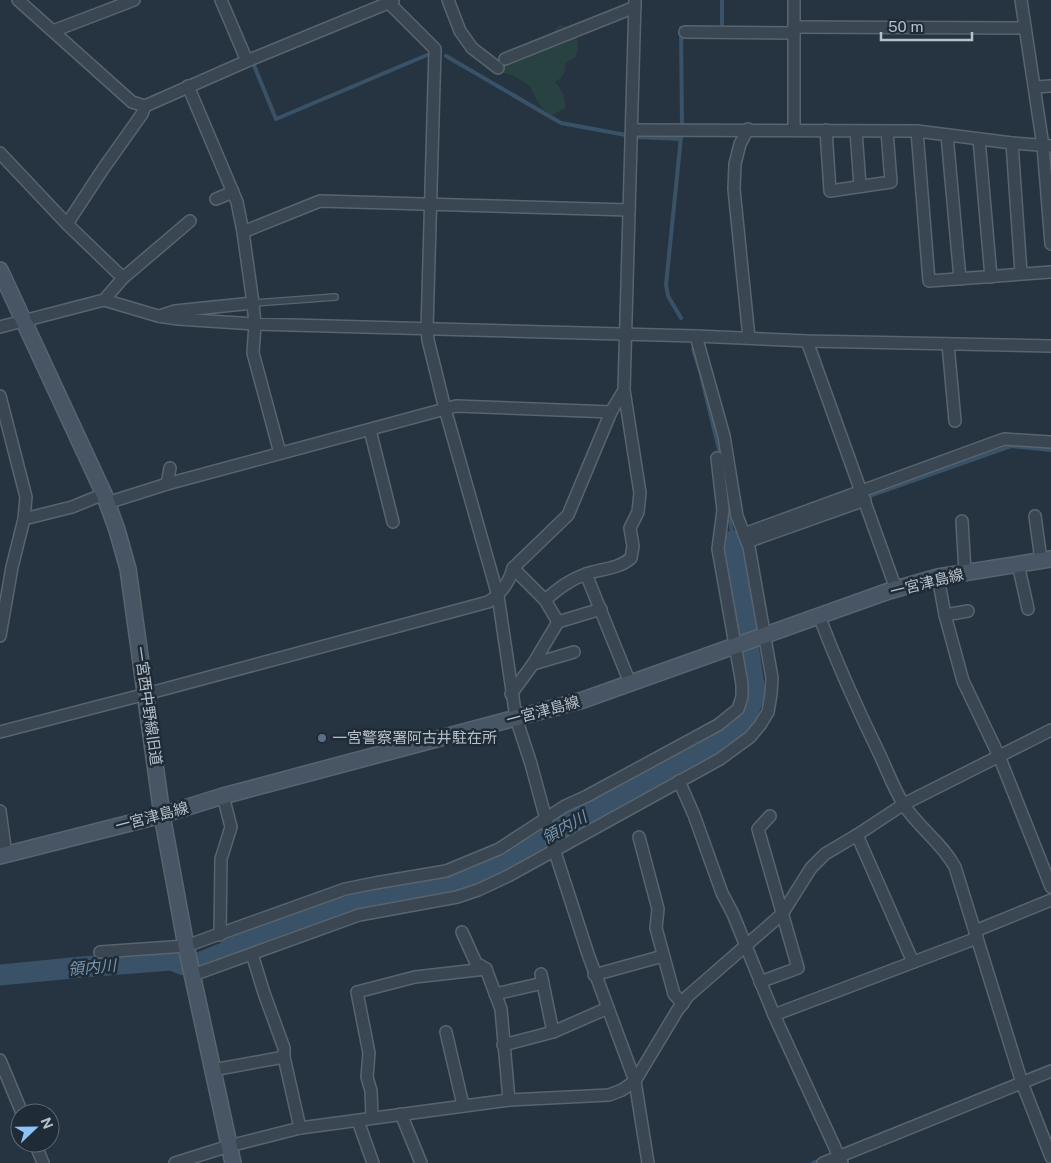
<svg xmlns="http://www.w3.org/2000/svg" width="1051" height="1163" font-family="'Public Sans','Noto Sans JP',sans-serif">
	<rect width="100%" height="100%" fill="#263441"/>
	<path fill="#284242" d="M560 25 572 28C578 39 580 47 575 58L566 62C565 72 564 77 555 82 562 90 566 97 565 108L552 115 543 109 536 99 530 86 514 76 501 72 498 59 512 53 544 49 549 35Z"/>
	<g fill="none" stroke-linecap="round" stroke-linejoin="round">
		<g stroke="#395268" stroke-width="4">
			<polyline points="720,28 722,28 722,0"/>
			<polyline points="446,56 561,123 626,135"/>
			<polyline points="253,63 276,119 427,55"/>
			<polyline points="682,126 681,28 686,28"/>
			<polyline points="635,137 681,139"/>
			<polyline points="681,318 668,296 666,285 681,137"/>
			<polyline points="693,349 700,371 721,458"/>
			<polyline points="869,496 1011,446 1051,450"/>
			<polyline points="728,507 733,541 743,539"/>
			<polyline points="813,1163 822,1159"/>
		</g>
		<g stroke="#395268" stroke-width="21">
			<path d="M199 963 226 952 242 941 362 897 471 877 722 740C743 724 748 717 755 692L733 541"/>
			<polyline points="0,975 82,967 171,960 184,965"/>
		</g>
		<g stroke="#58646e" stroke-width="8">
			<polyline id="lane" points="253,303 335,297"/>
		</g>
		<g stroke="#58646e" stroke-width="14">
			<g id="street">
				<polyline points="18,0 132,102 145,106 247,61 393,1"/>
				<polyline points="221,0 247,61"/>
				<polyline points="448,0 460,31 472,48 498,68"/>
				<polyline points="794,0 794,130"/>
				<polyline points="1021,0 1043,146 1051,244"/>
				<polyline points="389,3 435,49 427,329 428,340 445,409 498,596 516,718 531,764 554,849 588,954 635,1081 648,1163"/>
				<polyline points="794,27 1025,28"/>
				<polyline points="53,31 134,0"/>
				<polyline points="685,32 794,33"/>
				<polyline points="505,59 635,7"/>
				<polyline points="188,86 237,202 243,232 253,303 255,324 253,353 280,453"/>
				<polyline points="1035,87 1051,86"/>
				<polyline points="748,129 740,144 735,164 734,189 749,338"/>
				<polyline points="632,130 917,131 1012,143 1051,146"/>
				<polyline points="826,130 830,191 891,182 887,131"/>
				<polyline points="856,131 860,186"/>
				<polyline points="917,131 929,281 1051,272"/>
				<polyline points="947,135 960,279"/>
				<polyline points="979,139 991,277"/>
				<polyline points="1012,143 1021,273"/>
				<polyline points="0,153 67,224 123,278"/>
				<polyline points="216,199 233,192"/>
				<polyline points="67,224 103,169 142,114 145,106"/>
				<polyline points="243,232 320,201 629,210"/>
				<polyline points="104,300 123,278 190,221"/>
				<polyline points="160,316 175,311 253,303"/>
				<polyline points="0,327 104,300 158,316 178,319 255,324 696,336 807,341 1051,346"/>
				<polyline points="807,341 896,589"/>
				<polyline points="948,344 955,421"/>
				<polyline points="0,396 26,497 24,519 12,567 0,636"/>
				<polyline points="370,430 393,522"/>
				<polyline points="167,484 170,468"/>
				<polyline points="107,503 167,484 456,406 611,412 624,390 635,0"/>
				<polyline points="1035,516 1041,560"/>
				<polyline points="24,519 72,507 104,494"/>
				<polyline points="962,521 965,572"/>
				<polyline points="744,534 1004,439 1051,442"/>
				<polyline points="747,542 865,500"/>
				<polyline points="1018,564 1028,609"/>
				<polyline points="513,568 545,600 558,622"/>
				<polyline points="586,574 630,683"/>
				<polyline points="938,577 945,615 963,681 999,756 1051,887"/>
				<path d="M545 600C558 589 569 580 586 574 600 569 619 569 631 558L633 546 630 528 638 512 640 493 624 390"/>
				<polyline points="945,615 968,611"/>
				<path d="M819 616C837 663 857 708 879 753 887 770 894 789 904 805 919 828 942 843 955 867L1022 1083 1051 1157"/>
				<polyline points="533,664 574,652"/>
				<polyline points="511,694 533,664 558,622 601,609"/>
				<path d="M0 732 146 694 488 602C501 594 509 583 513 568L568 515 611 412"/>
				<polyline points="679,781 694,815 722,893 733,914 774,1015 842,1163"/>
				<polyline points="0,811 6,855"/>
				<polyline points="857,835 913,962"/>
				<polyline points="639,837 658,909 656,928 674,994 683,1004"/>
				<polyline points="975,931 1051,900"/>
				<polyline points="462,932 476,963 486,969"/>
				<polyline points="220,935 221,859 231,827 223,796"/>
				<polyline points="100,952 186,946 345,889 375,883 446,871 499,849 565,806 587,796 718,725 738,709 742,697 742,684 718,549 723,510 717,458"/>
				<polyline points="252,954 264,993 284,1048 284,1057"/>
				<polyline points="541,974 553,1032"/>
				<polyline points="193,975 359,915 457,897 478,890 508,876 720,759 750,737 760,725 768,712 771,694 772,678 749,547 737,516 724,436 696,336"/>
				<polyline points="594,975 663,956"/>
				<polyline points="760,982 798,968 758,829 770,816"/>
				<polyline points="495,994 543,983"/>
				<polyline points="774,1015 977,938"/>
				<polyline points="446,1032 463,1105"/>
				<polyline points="503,1045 553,1032 608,1008"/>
				<polyline points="0,1060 22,1113"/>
				<polyline points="213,1070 284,1057 300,1128"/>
				<polyline points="401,1114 421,1163"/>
				<polyline points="372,1117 371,1091 367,1077 369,1053 357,992 415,977 486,969 501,1009 509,1100"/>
				<polyline points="358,1121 373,1163"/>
				<polyline points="35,1143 43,1163"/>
				<polyline points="175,1163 229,1146 300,1128 509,1100 609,1095 622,1090 635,1081 677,1011 688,996 782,914 811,868 825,854 857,835 904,804 1051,730"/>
				<polyline points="823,1163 1051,1071"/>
			</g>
		</g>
		<g stroke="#58646e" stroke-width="18">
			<g id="secondary">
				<polyline points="0,270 104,494 117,530 128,569 162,815 186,946 233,1163"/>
				<polyline points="0,856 162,815 223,796 583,700 889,591 938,577 1051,559"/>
			</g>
		</g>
		<use href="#lane" stroke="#3a4651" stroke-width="5.5"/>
		<use href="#street" stroke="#3a4651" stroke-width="11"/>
		<use href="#secondary" stroke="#485564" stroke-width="15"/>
	</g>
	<circle fill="#5c6f8a" stroke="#1f2b36" stroke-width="2" cx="322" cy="738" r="5"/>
	<g text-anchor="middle" stroke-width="5" stroke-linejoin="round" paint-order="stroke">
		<g font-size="15" fill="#b7c1cb" stroke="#1f2b36">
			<text transform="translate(927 583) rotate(-14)" y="5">一宮津島線</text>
			<text transform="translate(148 706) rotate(82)" y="5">一宮西中野線旧道</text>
			<text transform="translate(543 711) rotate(-15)" y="5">一宮津島線</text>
			<text transform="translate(152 817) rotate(-15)" y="5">一宮津島線</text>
		</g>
		<g font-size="15" fill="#b7c1cb" stroke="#1f2b36" text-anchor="start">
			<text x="332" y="743">一宮警察署阿古井駐在所</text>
		</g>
		<g font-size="16" font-style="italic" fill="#7795ae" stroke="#1f2b36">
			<text transform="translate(564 827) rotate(-29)" y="6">領内川</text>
			<text transform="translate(92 967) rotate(-5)" y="6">領内川</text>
		</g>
	</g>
	<g transform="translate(35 1128) rotate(68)"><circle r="24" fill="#1f2b36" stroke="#5c6772"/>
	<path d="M0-4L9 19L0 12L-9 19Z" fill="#8ec3f8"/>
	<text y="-8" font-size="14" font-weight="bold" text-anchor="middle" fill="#b7c1cb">N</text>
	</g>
	<path d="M881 32v8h91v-8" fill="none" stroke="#b7c1cb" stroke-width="2.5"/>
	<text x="888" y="32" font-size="15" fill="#b7c1cb" stroke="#1f2b36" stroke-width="4" paint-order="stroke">50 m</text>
</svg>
